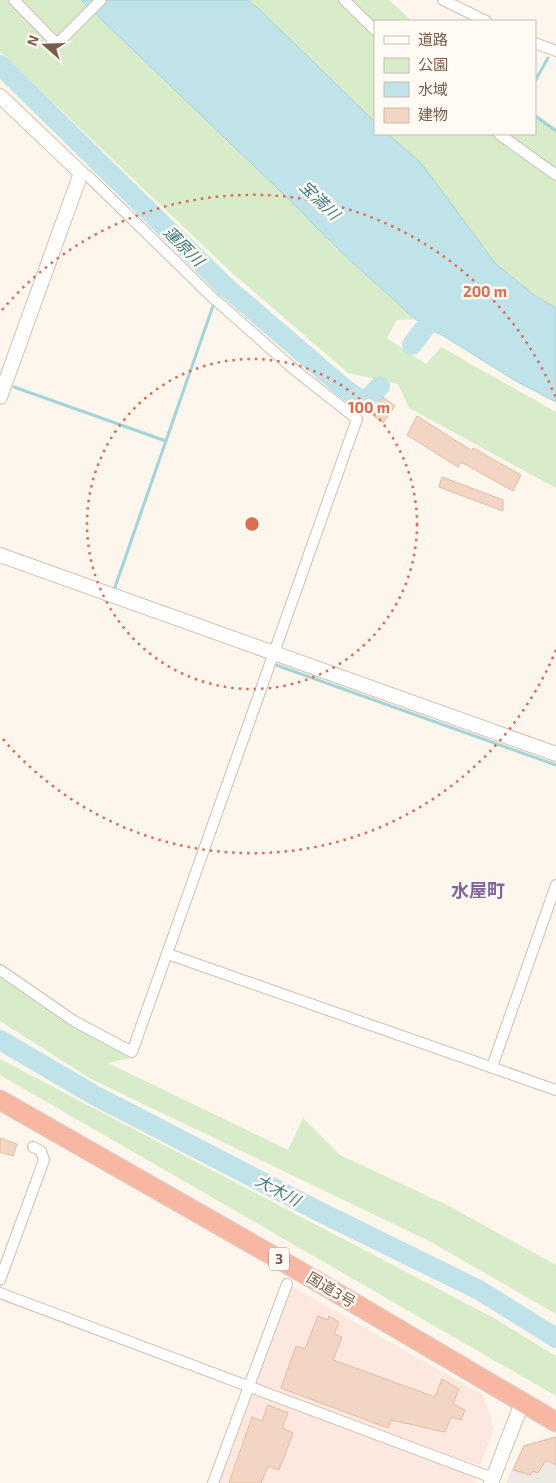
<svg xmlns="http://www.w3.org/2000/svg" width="556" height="1483" font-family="'Exo 2','Noto Sans JP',sans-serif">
	<rect width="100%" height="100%" fill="#fdf6ec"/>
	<g fill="#fde8e0">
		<polygon points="291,1286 483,1395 494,1428 480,1466 255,1383"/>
		<polygon points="251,1393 477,1477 475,1483 217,1483"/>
	</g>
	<polygon fill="#efe9e4" points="556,1436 556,1483 506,1483 523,1445"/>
	<g fill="#d8ecc9">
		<polygon points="0,0 81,0 304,214 332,245 415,319 397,320 387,338 426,364 441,347 556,412 556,488 409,408 398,384 348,373 231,272 0,52"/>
		<polygon points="248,0 389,0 412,21 375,21 375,122"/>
		<polygon points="535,113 556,128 556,308 534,295 496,264 421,163 388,134 535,134"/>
		<polygon points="0,975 69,1021 135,1057 108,1063 288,1150 303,1118 340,1155 447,1205 556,1265 556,1314 429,1241 91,1079 0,1021"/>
		<polygon points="0,1059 492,1317 556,1356 556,1396 0,1075"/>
	</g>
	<path fill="#bfe3e8" stroke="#a5d3da" d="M81 0H248L262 12 375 122V134H388L421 163 496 264 534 295 556 308V402L514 380 442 335C422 328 406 311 390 296 360 270 331 244 304 214Z"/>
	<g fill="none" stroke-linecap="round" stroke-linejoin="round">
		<g stroke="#a5d3da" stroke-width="3">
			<polyline points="535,81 548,58"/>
			<polyline points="535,116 556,131"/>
			<polyline points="219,294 226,287"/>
			<polyline points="14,387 166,441"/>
			<polyline points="367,400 372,404"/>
			<polyline points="114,590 214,303"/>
			<polyline points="276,665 556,765"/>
		</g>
		<g stroke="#bfe3e8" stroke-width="20">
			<polyline points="0,65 226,287 345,389 360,399 367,400 380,386"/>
			<polyline points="412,345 441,306"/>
			<polyline points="0,1040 94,1095 320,1212 479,1290 556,1338"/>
		</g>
	</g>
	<g fill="#f3d5c3" stroke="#e6bba3">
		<polygon points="383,397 395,406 383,423 371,414"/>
		<polygon points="417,416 472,451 473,448 521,475 513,491 461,462 458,467 407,435"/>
		<polygon points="442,477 503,500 503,511 439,487"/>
		<polygon points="0,1138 17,1144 13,1156 0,1152"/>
		<polygon points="318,1316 328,1320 329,1316 339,1322 334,1334 342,1337 333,1360 435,1397 442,1379 459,1389 453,1404 465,1410 461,1420 451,1417 445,1432 391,1420 388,1428 281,1388 296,1346 305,1349"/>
		<polygon points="268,1405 288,1413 282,1428 293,1433 279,1470 268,1466 261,1483 229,1483 252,1417 262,1421"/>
		<polygon points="556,1437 556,1465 546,1460 538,1473 533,1471 531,1475 513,1470 524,1446"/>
	</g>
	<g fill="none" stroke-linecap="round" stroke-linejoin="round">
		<g stroke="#d1beb0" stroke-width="12">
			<g id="street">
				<polyline points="14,0 57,44 101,0"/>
				<polyline points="344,0 375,30"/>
				<polyline points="443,0 486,21"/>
				<polyline points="535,43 556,51"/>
				<polyline points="499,134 556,175"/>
				<polyline points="168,954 556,1090"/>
				<polyline points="0,970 74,1021 132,1052 357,419 296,371 212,297 88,176 81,173"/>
				<polyline points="492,1067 556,885"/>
				<polyline points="0,1280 44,1160 41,1151 33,1147"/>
				<polyline points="0,1293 493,1478"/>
				<polyline points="213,1483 287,1284"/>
			</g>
		</g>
		<g stroke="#d6c0b0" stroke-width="16">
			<g id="secondary">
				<polyline points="0,96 81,173 0,397"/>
				<polyline points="0,555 556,754"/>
				<polyline points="491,1483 522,1403"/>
			</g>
		</g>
		<g stroke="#dad1cd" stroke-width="21">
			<polyline id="highway" points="0,1100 296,1269 556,1422"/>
		</g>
		<use href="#street" stroke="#fff" stroke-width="10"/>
		<use href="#secondary" stroke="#fff" stroke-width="14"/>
		<use href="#highway" stroke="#f7b7a3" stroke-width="19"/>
	</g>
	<g fill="none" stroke="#dc6d51" stroke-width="2.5" stroke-dasharray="2.5 5">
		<circle cx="252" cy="524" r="165"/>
		<path d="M556 650A329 329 0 0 1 2 738M2 310A329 329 0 0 1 556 398"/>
	</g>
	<g text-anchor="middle" stroke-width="5" stroke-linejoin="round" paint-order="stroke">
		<rect fill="#fffaf3" stroke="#a28b7f" stroke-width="1" x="269" y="1247.5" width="20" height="23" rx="4"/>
		<g font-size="14" font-weight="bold" fill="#7a5c4d">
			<text x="279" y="1264">3</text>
		</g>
		<g font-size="15" fill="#7a5c4d" stroke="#fffaf3">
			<text transform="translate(331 1290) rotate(31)" y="5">国道3号</text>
		</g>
		<g font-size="16" font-style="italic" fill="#437c86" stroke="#fffaf3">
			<text transform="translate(320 200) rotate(44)" y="6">宝満川</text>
			<text transform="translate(184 246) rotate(45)" y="6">蓮原川</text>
			<text transform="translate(278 1190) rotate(28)" y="6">大木川</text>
		</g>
		<g font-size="18" font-weight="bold" fill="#846695" stroke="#fffaf3">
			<text x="478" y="897">水屋町</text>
		</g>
	</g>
	<circle cx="252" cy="524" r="8" fill="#dc6d51" stroke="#fffaf3" stroke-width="2.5"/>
	<g font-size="15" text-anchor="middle" font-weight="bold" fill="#dc6d51" stroke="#fffaf3" stroke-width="5" stroke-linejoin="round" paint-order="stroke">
		<text x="485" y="297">200 m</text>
		<text x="369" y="413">100 m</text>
	</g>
	<rect x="374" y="20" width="162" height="115" fill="#fffaf3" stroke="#cabbb1"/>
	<rect x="384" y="36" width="25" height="8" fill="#ffffff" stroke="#cabbb1"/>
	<text x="418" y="45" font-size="15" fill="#7a5c4d">道路</text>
	<rect x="384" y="58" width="25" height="15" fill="#d8ecc9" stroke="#cabbb1"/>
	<text x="418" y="70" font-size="15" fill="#7a5c4d">公園</text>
	<rect x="384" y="82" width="25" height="15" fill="#bfe3e8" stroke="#cabbb1"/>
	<text x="418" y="95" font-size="15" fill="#7a5c4d">水域</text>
	<rect x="384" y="108" width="25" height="15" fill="#f3d5c3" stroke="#cabbb1"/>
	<text x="418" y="120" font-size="15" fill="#7a5c4d">建物</text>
	<g transform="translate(45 45) rotate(290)" stroke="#fffaf3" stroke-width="4" paint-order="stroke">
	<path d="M0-4L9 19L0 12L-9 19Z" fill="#7a5c4d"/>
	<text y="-8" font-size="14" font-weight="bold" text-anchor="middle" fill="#7a5c4d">N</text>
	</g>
</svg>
